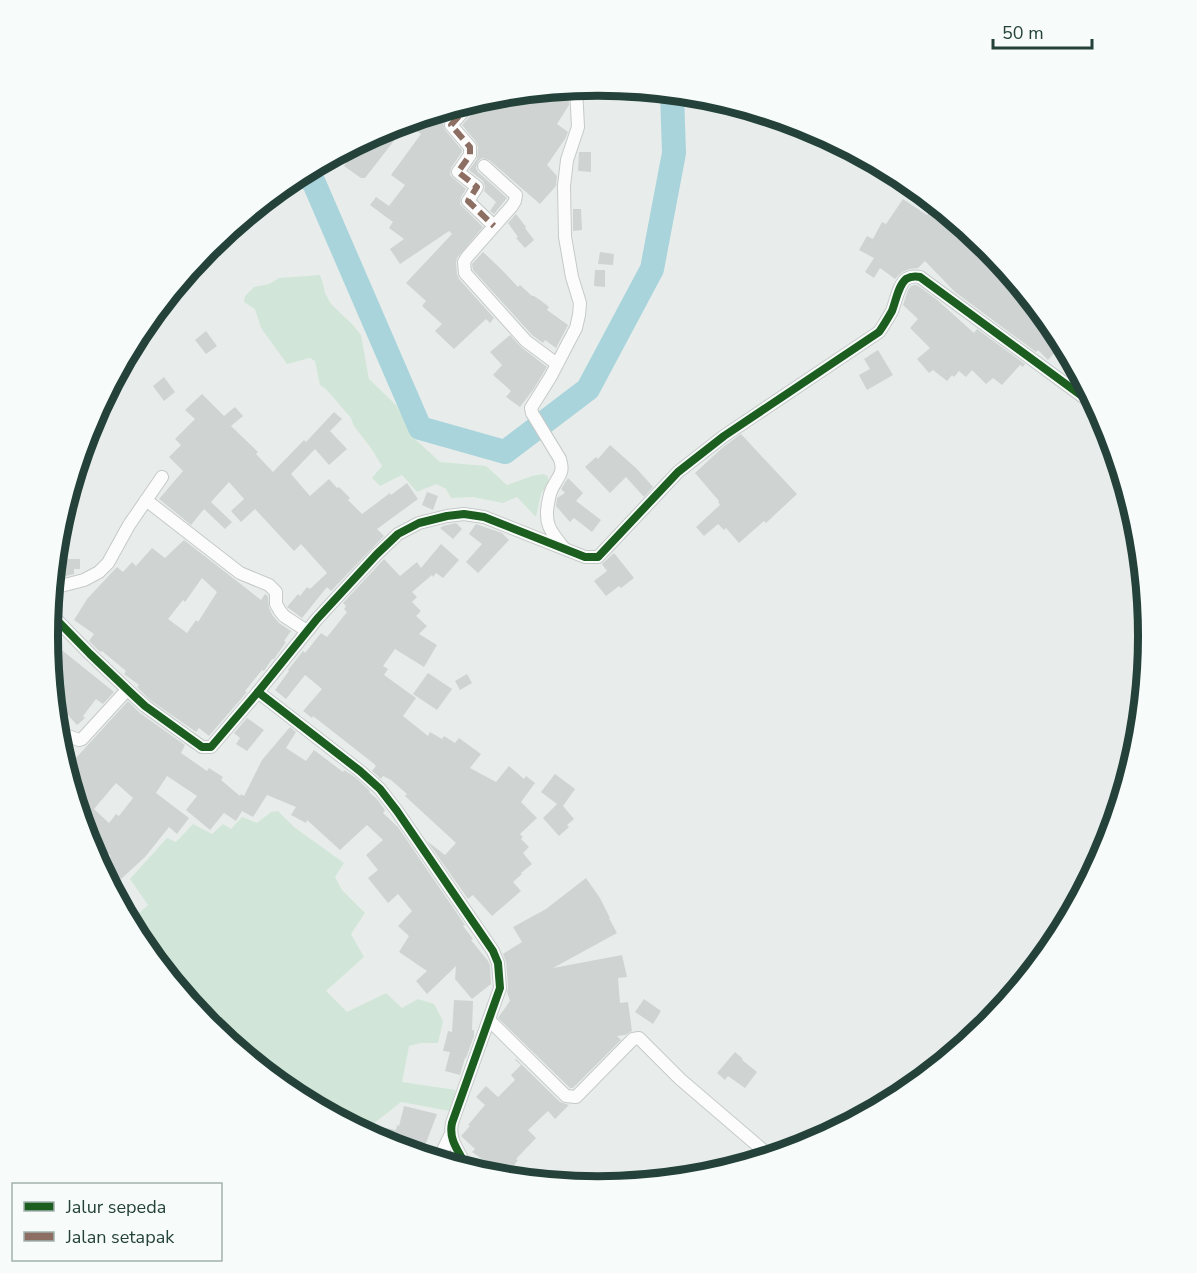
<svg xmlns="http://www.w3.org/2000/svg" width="1197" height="1273" font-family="'Nunito Sans',sans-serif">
	<rect width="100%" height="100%" fill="#e8edeb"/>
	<g fill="#d1e6d8">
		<polygon points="320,275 323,284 325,293 331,304 353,325 361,335 369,379 396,405 416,440 440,462 486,466 507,485 532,476 543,474 546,475 548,477 548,483 541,494 536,517 517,497 503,503 473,497 451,498 446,489 436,484 417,492 402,475 380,486 372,478 382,466 371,448 354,426 351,418 326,389 320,385 315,361 310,358 287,364 261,328 255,309 244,302 245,296 254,287 269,284 279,278"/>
		<polygon points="278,811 294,827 344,863 335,877 342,890 365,913 351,934 364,957 326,991 347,1012 386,993 402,1008 418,999 434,1004 443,1021 438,1043 421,1043 409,1046 402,1082 456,1090 450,1111 401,1102 386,1114 362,1132 292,1094 209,1026 141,942 130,921 148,905 130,879 167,838 176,842 193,824 212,834 223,824 231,829 242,817 257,823 271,812"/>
	</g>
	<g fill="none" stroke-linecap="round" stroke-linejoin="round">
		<polyline stroke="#a9d4db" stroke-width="24" points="303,173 314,183 420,428 505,452 588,389 652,269 674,153 672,93"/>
	</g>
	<g fill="#cfd4d2" fill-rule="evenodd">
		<polygon points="566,89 568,91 569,105 557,124 568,132 565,139 547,165 557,176 556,186 540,204 489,160 482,158 478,161 476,168 478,172 507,198 494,214 490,211 496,202 484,191 485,187 483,181 469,170 477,159 478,147 476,142 462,125 477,109 479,104 479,100 491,97"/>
		<polygon points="456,107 443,123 445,130 462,150 462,152 451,168 450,175 453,178 466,189 461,197 460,204 483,227 457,258 456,263 457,274 459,279 494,318 490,323 486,319 454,349 435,331 442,324 422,306 426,301 406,283 452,234 449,231 400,264 390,249 404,239 389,228 393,222 370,205 376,197 389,206 405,185 391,175 421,134 407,124 365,178 361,178 344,166 346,163 340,159 346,150 388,128"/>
		<polygon points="579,152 591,152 591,172 578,171"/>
		<polygon points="903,199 927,215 933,208 948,222 950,223 953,219 988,248 1056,331 1063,344 1048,360 1038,350 1036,352 955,292 925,261 918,268 910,269 902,272 895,279 880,268 874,278 865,272 874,258 859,250 867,236 873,239 882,222 886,224"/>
		<polygon points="573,209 581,209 582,230 573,231"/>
		<polygon points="516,214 526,227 525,228 534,240 525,248 516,238 518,237 508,223"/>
		<polygon points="483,252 501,269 518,287 520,285 532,296 534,296 540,300 549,307 547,310 568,325 556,348 545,340 543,343 532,335 473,270 472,264"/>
		<polygon points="600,252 614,254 613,265 598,264"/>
		<polygon points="595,270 605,270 605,287 594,286"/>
		<polygon points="914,285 917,285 935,298 974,333 977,329 1025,364 1023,367 1020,365 1002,385 993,378 986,384 972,370 966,377 959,371 954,377 952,375 947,381 933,370 929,373 917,359 930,348 910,328 918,319 903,305 908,290 911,286"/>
		<polygon points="206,331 217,346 206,354 195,340"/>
		<polygon points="510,335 521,347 547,367 533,390 520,407 506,397 511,391 493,375 502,365 490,352"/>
		<polygon points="878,350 893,375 867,390 859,375 870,369 864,359"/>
		<polygon points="164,377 175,392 164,401 153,386"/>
		<polygon points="202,394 224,416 235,407 243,416 231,426 258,452 256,454 273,472 304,440 306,442 334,412 342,419 330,431 347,449 329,465 315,449 291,474 310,496 329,479 337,488 339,487 350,498 348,500 362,514 390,493 391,495 407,483 418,499 377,529 384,536 331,591 327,587 302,618 287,607 298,594 300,596 307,587 310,589 327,573 301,544 294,551 255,509 241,522 231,511 244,499 229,482 211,502 232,522 225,529 204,509 191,525 159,499 183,471 169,457 181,445 175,439 195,419 185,410"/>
		<polygon points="741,434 797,494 766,523 764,521 739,543 726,528 724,530 718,524 704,536 696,527 720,505 718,502 719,501 695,473 722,448"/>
		<polygon points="610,445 637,469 653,487 644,497 626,477 610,493 585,467 596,457 598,459"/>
		<polygon points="568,478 583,493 576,501 601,520 592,532 574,518 570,522 556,506 557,498 565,493 561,489"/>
		<polygon points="427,492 438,496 433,510 422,505"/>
		<polygon points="456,523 462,529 453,539 440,528 443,526"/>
		<polygon points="476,524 502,533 509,540 478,573 466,562 482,544 469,534"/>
		<path d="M184 540 261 600 265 594 268 596 269 608 273 616 279 623 291 631 284 641 286 642 274 659H272L264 671 262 670 245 691 247 692 209 736 199 728 196 732 150 700 137 687 139 685 124 674 126 671 102 651 101 652 98 650 89 641 94 634 74 620 87 599 117 567 123 572 132 562 136 566 152 548 165 558ZM202 578 217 592 198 622 196 620 187 633 168 619 183 600 185 602Z"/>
		<polygon points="441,544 459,560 443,578 436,573 433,577 432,575 412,592 417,597 412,602 421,611 416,616 427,626 419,634 437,645 424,667 395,649 383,666 388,669 384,675 416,698 403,716 428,736 430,732 442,739 444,736 455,743 459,738 481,754 470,768 496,782 509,766 524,779 526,776 535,783 521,802 537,818 520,834 523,837 521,839 529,847 523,853 532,864 521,873 522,874 513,882 521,891 492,916 473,895 468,899 427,841 445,855 456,843 405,796 407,794 391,780 383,776 381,779 372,771 376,766 373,763 313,716 312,718 303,711 322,689 305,675 286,699 275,690 289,671 288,670 303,651 305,653 321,633 327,637 347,612 344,609 346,606 343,603 384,559 400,576 417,562 421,568"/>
		<polygon points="614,553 634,578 621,588 619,586 606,596 594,581 607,571 602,564"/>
		<polygon points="58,559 80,559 80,569 74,569 74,574 58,578"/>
		<polygon points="48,639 114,692 103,704 96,699 83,716 85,718 77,725 68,715 57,725"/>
		<polygon points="428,673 452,689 437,710 413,694"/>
		<polygon points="467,674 472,683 460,690 455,681"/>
		<path d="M128 701 140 713 185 745 181 753 207 771 209 768 223 777 221 780 240 796 241 794 244 796 262 760 290 727 296 732 286 748 306 761 314 750 343 772 344 770 355 777 370 791 369 792 377 799 385 810 383 813 398 827 465 925 463 926 473 939 471 940 488 961 490 965 491 984 472 999 455 979 456 966 427 994 416 981 427 971 399 952 409 936 398 926 412 911 398 894 388 903 368 878 378 870 366 855 383 840 367 825 340 850 307 820 306 823 291 815 296 807 267 795 253 817 242 811 236 821 224 813 210 830 186 810 197 796 167 776 156 793 189 818 177 834 169 827 145 857 121 879 116 873 108 881 100 867 111 856 85 831 64 762 70 755 75 759ZM116 783 133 798 119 816 116 814 109 823 94 809Z"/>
		<polygon points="247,718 264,730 247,751 236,744 240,738 234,733"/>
		<polygon points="555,774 575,789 563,806 574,819 567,825 569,827 559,836 543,818 557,804 541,792"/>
		<polygon points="586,878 600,898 610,918 609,918 617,933 553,968 622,955 627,977 618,978 620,1003 628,1002 632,1031 625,1035 617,1036 621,1040 573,1088 570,1088 498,1018 510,1001 507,992 508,987 506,962 503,954 522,942 513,927 546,909"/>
		<polygon points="644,999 661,1011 653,1024 635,1012"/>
		<polygon points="454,1000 473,1001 472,1030 474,1030 474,1036 466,1058 465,1058 460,1075 445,1071 450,1052 443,1051 448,1031 452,1032"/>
		<polygon points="735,1052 743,1059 742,1060 757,1072 745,1088 728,1076 725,1080 717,1073"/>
		<polygon points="516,1059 560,1102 569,1105 555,1119 548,1111 528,1130 536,1138 516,1159 518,1160 506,1176 472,1152 475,1149 461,1136 470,1126 468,1125 485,1105 476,1097 486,1086 498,1097 515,1080 511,1075 521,1065 515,1060"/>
		<polygon points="404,1106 437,1114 423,1151 416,1149 416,1154 384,1143 386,1128 396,1130 397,1125 399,1126"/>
	</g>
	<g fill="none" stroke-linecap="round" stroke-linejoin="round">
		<g stroke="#c5cac8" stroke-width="14">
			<g id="street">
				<polyline points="471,103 451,125 470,147 470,155 458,172 477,187 468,201 494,226"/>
				<polyline points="484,166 516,195 515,201 512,206 467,257 464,262 465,273 526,341 557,364"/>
				<polyline points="146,500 240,573 269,585 276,592 276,604 280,611 284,616 307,631"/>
				<path d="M563 547C551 532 544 524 548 504 549 497 550 491 554 485 560 474 564 472 560 459L532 413 531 408 551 376 566 347 576 328 579 315 580 303 572 277 565 237 564 186 567 160 578 127 576 88"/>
				<polyline points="53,588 84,580 99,572 108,563 129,525 162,477"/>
				<path d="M50 613 90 654 131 693 145 706 202 747H211L258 692 317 619 377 554 398 534 419 523 447 516 464 514 484 517 585 557H598L678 472 724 436 879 332C884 325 888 318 892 311 896 301 898 286 906 279 911 276 915 276 920 277L1097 407"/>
				<path d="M258 692 360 771 380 789 397 811 493 951 498 963 500 988 452 1123C448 1142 461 1153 468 1170"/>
				<polyline points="59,745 68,736 79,740 82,739 127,690"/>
				<polyline points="489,1020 566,1096 576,1097 633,1039 639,1038 680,1079 771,1157"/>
				<polyline points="438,1160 450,1136"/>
			</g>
		</g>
		<use href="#street" stroke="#fcfcfc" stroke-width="12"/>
		<polyline stroke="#8d6e63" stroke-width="6" stroke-dasharray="12 6" stroke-linecap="butt" points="471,103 451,125 470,147 470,155 458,172 477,187 468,201 494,226"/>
		<g stroke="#f7fbf9" stroke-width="11">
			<g id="cycleway">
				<path d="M50 613 90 654 131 693 145 706 202 747H211L258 692 317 619 377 554 398 534 419 523 447 516 464 514 484 517 585 557H598L678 472 724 436 879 332C884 325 888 318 892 311 896 301 898 286 906 279 911 276 915 276 920 277L1097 407"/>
				<path d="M258 692 360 771 380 789 397 811 493 951 498 963 500 988 452 1123C448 1142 461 1153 468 1170"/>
			</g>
		</g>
		<use href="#cycleway" stroke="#1b5e20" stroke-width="8"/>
	</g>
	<path d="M0 0H1197V1273H0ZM58 636a540 540 0 1 1 1080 0a540 540 0 1 1-1080 0Z" fill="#f7fbf9" fill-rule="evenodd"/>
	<path fill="none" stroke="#24423a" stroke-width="8" d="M58 636a540 540 0 1 1 1080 0a540 540 0 1 1-1080 0Z"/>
	<rect x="12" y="1183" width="210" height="78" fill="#f7fbf9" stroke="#a3b1ad" stroke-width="1.5"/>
	<rect x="24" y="1202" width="30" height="9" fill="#1b5e20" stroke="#a3b1ad" stroke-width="1.5"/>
	<text x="66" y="1213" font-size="18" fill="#24423a">Jalur sepeda</text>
	<rect x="24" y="1232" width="30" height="9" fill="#8d6e63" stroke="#a3b1ad" stroke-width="1.5"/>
	<text x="66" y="1243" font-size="18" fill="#24423a">Jalan setapak</text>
	<path d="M993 39v9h99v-9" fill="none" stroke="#24423a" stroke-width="3"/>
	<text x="1002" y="39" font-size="18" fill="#24423a" stroke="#f7fbf9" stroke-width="4.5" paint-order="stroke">50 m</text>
</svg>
